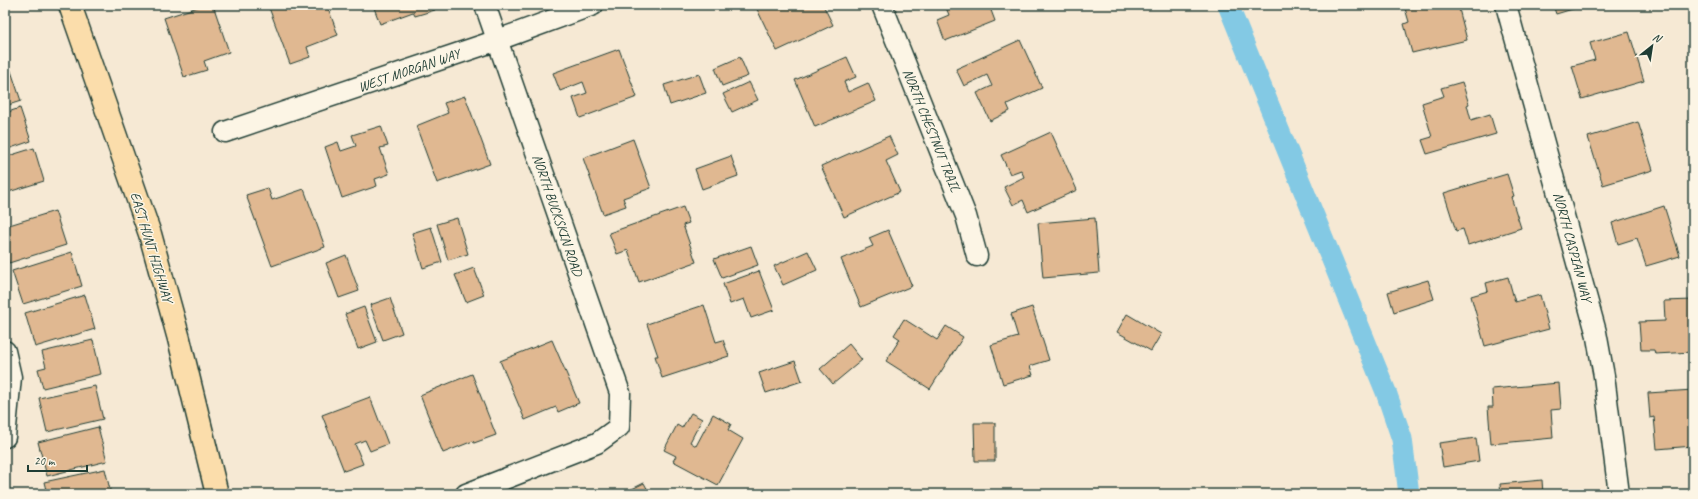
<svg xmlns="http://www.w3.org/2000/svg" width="1698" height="499" font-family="Caveat,sans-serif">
	<rect width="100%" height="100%" fill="#f6e9d4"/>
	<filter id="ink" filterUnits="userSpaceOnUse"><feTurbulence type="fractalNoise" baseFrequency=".025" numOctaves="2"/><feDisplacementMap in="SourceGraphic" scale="8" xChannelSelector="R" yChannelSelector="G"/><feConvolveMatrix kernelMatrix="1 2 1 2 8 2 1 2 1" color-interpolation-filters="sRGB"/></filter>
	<g filter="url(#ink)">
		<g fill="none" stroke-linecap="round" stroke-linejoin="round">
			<polyline stroke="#83c9e4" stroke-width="21" points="1228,5 1386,392 1402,439 1409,494"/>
		</g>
		<g fill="#e0b891" stroke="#1f3d34">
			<polygon points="204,5 213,5 229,52 204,61 207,70 184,77 164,18"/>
			<polygon points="268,5 327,5 338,35 307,47 310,57 290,64"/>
			<polygon points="373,5 433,5 435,10 415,16 413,12 380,24"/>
			<polygon points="755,5 823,5 833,25 777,51"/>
			<polygon points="945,5 989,5 995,21 945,41 937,20 949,15"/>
			<polygon points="1404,5 1458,5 1467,40 1412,53 1404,24 1409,22"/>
			<polygon points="1553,5 1586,5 1556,14"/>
			<polygon points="1629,32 1644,81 1582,99 1572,66 1595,60 1590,43"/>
			<polygon points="1020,40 1042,88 1007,104 1010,111 990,121 977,93 992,86 987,75 964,86 956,69"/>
			<polygon points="619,49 637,97 580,118 573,98 587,93 583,82 560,91 553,73"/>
			<polygon points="740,57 748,76 722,86 715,68"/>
			<polygon points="847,57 856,77 844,82 848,92 868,83 876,101 815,127 795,80"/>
			<polygon points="10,68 21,101 5,106 5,70"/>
			<polygon points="699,74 706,93 670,105 664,85"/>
			<polygon points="749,82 758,100 732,112 723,94"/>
			<polygon points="1462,82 1469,104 1467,105 1471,120 1490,114 1496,134 1427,154 1422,140 1432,137 1422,103 1444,96 1441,88"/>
			<polygon points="465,96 490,164 437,183 416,126 448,113 444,103"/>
			<polygon points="20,108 31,141 5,150 5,113"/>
			<polygon points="1638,122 1653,170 1603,185 1588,137"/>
			<polygon points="381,126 388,146 380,148 389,174 375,179 377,186 342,198 325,147 338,142 341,151 356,146 352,135"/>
			<polygon points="1051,132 1077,190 1028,212 1023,200 1013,205 1004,187 1024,177 1021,170 1010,174 1001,155"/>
			<polygon points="889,136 898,155 886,161 900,192 844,217 821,166"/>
			<polygon points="633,139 651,188 623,198 626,206 603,214 583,158"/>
			<polygon points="34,148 44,181 5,193 5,157"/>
			<polygon points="731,156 738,176 702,189 695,169"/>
			<polygon points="1507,174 1514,196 1511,197 1521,228 1468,245 1463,229 1456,231 1444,193"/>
			<polygon points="268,188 272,200 304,189 325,247 272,266 246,195"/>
			<polygon points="1664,206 1680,256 1646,266 1637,238 1618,244 1612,223"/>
			<polygon points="683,207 689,223 683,225 696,262 639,282 628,250 617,254 609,233"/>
			<polygon points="55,211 66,245 9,263 5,251 5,242 11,240 6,226"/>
			<polygon points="457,218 468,254 448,260 437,224"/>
			<polygon points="1095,218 1099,273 1043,278 1038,223"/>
			<polygon points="431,227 442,262 423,268 412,233"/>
			<polygon points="888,230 912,286 861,307 841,259 873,246 869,238"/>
			<polygon points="751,246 758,265 722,278 714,259"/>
			<polygon points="808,251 817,270 783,285 774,266"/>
			<polygon points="72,252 82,286 23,304 12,271"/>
			<polygon points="346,255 359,291 339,298 326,263"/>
			<polygon points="474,268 484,295 466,302 455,275"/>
			<polygon points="759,271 774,310 751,318 744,299 730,304 723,284"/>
			<polygon points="1508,277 1515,302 1540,295 1549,329 1485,346 1471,296 1488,291 1486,283"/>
			<polygon points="1428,280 1434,299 1394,312 1388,292"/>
			<polygon points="85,295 95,329 35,347 25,313"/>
			<polygon points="390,298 402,333 383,340 370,305"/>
			<polygon points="1693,300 1693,352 1655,354 1654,350 1641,350 1639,322 1665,321 1664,301"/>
			<polygon points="704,305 716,342 723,340 729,356 662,378 655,356 658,356 647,324"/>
			<polygon points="364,307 377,342 358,349 345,314"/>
			<polygon points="1032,307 1049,360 1030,366 1033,375 1003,384 991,345 1018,337 1011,314"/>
			<polygon points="1127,314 1161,334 1151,351 1117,332"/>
			<polygon points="904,319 937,340 946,326 963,337 930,389 886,361 900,339 894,335"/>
			<polygon points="93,340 101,374 43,388 38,369 46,367 42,352"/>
			<polygon points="552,340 579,403 558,412 556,407 525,420 500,361"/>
			<polygon points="849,344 862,360 833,384 820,369"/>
			<polygon points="795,361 802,381 766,393 759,373"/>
			<polygon points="472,374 496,435 474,443 473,441 443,453 420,395"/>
			<polygon points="1559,383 1561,409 1551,410 1553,438 1491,444 1488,407 1493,407 1492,389"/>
			<polygon points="95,386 103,419 47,432 39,398"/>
			<polygon points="1693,390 1693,446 1657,449 1654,417 1650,418 1648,393"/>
			<polygon points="370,397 388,444 370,451 365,440 355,444 363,464 344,471 322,415"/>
			<polygon points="691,413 702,419 690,442 696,446 713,414 731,424 728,430 743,439 718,485 673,461 676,456 664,450 677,425 682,428"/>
			<polygon points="974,423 995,423 995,461 975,461"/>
			<polygon points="98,427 107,461 47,476 38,442"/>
			<polygon points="1476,438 1479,461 1443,467 1439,443"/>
			<polygon points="105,469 111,494 47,494 44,482"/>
			<polygon points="1542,480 1543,494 1501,494 1500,484"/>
			<polygon points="644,483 650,494 622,494"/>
		</g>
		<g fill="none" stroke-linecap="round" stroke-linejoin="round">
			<g stroke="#1f3d34" stroke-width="23">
				<g id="minor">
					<polyline points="882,5 966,216 977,256"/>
					<polyline points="1506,5 1596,332 1604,376 1619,494"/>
					<polyline points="225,132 498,40 593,5"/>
					<polyline points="5,351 11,377 5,437"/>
					<polyline points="466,494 597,443 619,427 620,393 485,5"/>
				</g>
			</g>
			<g stroke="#1f3d34" stroke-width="25">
				<polyline id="major" points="70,5 150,234 179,339 217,494"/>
			</g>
			<use href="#minor" stroke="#fcf5e5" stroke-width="20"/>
			<use href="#major" stroke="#fbddab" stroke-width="22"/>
		</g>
	</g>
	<g text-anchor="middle" stroke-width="3" stroke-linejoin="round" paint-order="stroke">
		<g font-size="14" fill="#1f3d34" stroke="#fcf5e5">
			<text transform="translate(409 70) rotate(-19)" y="5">WEST MORGAN WAY</text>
			<text transform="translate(932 130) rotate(68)" y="5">NORTH CHESTNUT TRAIL</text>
			<text transform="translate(558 215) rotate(71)" y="5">NORTH BUCKSKIN ROAD</text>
			<text transform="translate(152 247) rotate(73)" y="5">EAST HUNT HIGHWAY</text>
			<text transform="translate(1573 247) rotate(75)" y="5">NORTH CASPIAN WAY</text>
		</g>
	</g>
	<rect width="1698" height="499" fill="none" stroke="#fcf5e5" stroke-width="20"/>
	<rect x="10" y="10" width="1678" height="479" fill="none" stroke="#1f3d34" stroke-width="1.5" filter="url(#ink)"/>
	<g transform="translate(1652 46) rotate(30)" stroke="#fcf5e5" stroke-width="3" paint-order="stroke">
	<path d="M0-3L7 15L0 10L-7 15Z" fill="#1f3d34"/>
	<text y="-6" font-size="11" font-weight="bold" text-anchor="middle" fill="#1f3d34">N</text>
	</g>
	<path d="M28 465v6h59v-6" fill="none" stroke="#1f3d34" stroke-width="2"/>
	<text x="34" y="465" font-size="12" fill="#1f3d34" stroke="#fcf5e5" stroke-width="3" paint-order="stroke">20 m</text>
</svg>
